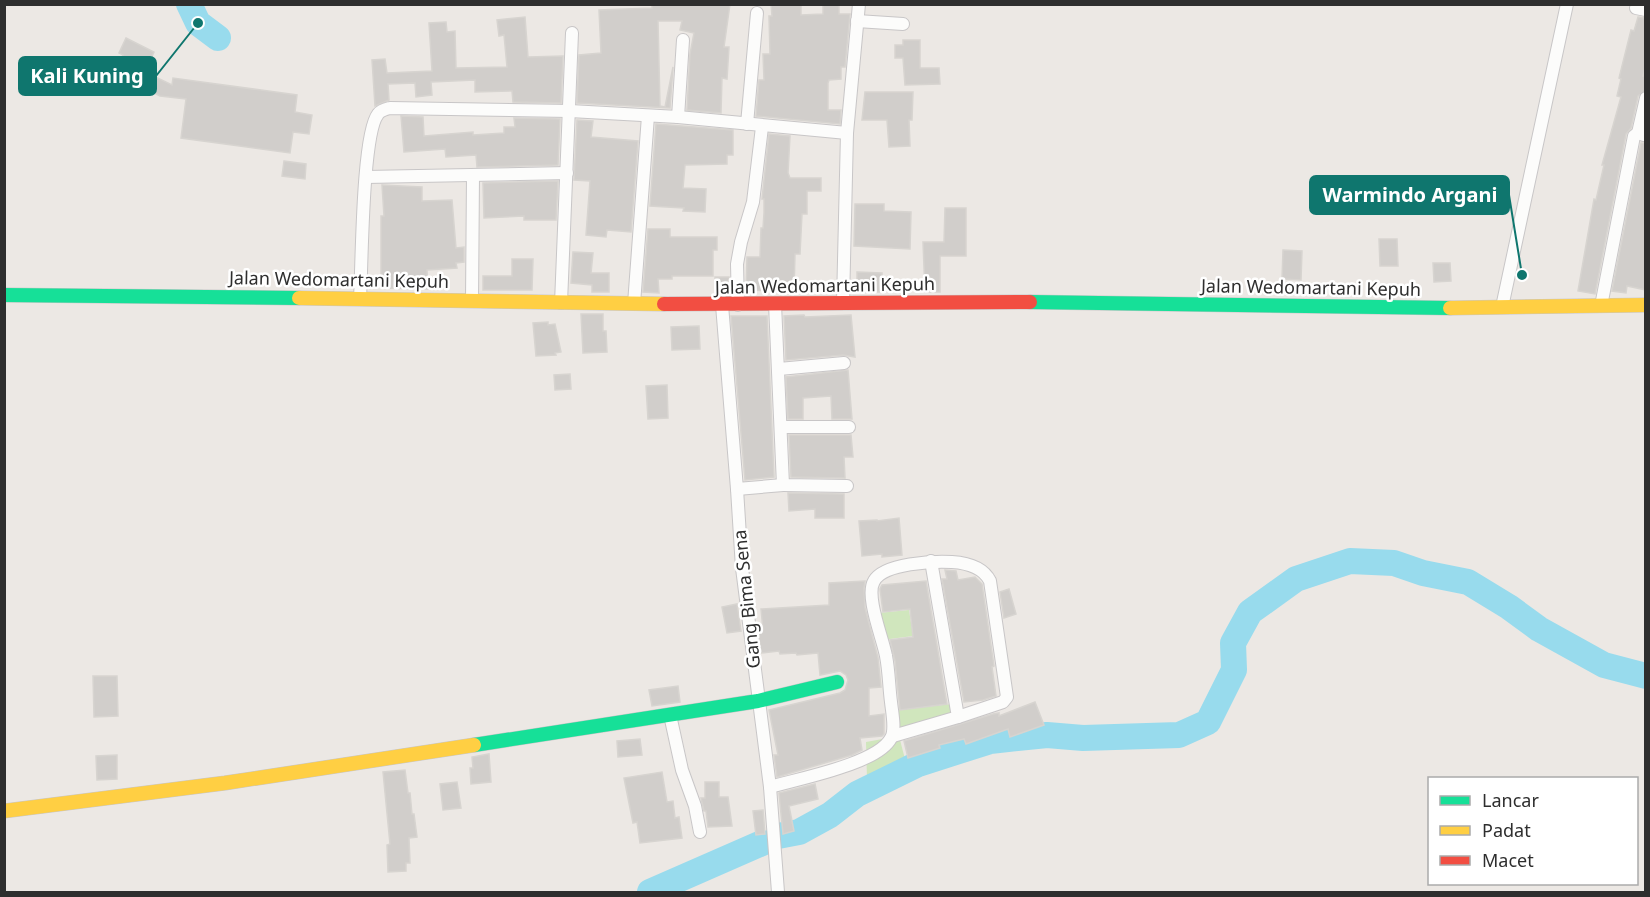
<svg xmlns="http://www.w3.org/2000/svg" width="1650" height="897" font-family="'Noto Sans',sans-serif">
	<rect width="100%" height="100%" fill="#ece8e4"/>
	<g fill="#d0e6bd">
		<polygon points="909,610 913,636 882,640 878,613"/>
		<polygon points="952,704 954,716 897,733 898,710"/>
		<polygon points="899,736 906,763 867,779 866,742"/>
	</g>
	<g fill="none" stroke-linecap="round" stroke-linejoin="round">
		<g stroke="#98dbed" stroke-width="26">
			<polyline points="189,4 198,23 218,38"/>
			<polyline points="778,836 799,832 830,815 857,794 918,764 990,741 1047,735 1083,738 1179,735 1208,722 1234,670 1233,643 1250,612 1296,579 1350,561 1394,563 1423,573 1468,582 1509,607 1539,629 1604,665 1646,676"/>
			<polyline points="650,892 762,843"/>
		</g>
	</g>
	<g fill="#d1cecb" stroke="#d7d4d0" stroke-width="1.5">
		<polygon points="652,4 730,4 724,47 729,47 727,79 722,78 721,113 687,110 690,54 694,33 680,30 682,21 658,21 660,106 665,107 673,67 670,108 577,103 579,55 601,53 599,10 652,8"/>
		<polygon points="771,4 801,4 801,15 823,14 823,4 839,4 839,14 850,14 845,67 841,67 841,79 829,80 828,83 828,110 841,110 840,124 756,116 759,80 764,80 763,54 770,54 769,16 772,16"/>
		<polygon points="525,17 528,57 563,56 561,103 513,102 512,91 475,92 475,80 431,82 432,95 416,97 415,83 388,84 389,100 375,106 372,60 385,59 387,73 432,71 429,23 446,22 447,32 455,31 456,68 507,67 504,35 499,36 497,20"/>
		<polygon points="1638,17 1646,18 1646,64 1643,76 1646,76 1646,90 1638,96 1631,128 1626,134 1595,294 1578,291 1594,199 1596,200 1604,165 1602,165 1621,97 1617,96 1621,79 1619,78 1631,30 1634,31"/>
		<polygon points="126,38 154,52 145,72 172,85 173,78 297,95 295,112 312,115 309,134 293,132 290,153 181,138 186,99 160,96 114,73 123,55 119,53"/>
		<polygon points="903,40 920,40 920,68 939,68 940,84 905,85 903,58 895,58 895,45 903,45"/>
		<polygon points="865,92 913,92 912,120 909,120 910,146 889,147 887,120 862,120"/>
		<polygon points="401,116 423,117 424,136 473,132 473,135 504,133 504,127 515,127 514,118 560,119 558,165 477,167 476,155 446,157 445,149 404,152"/>
		<polygon points="577,120 593,121 591,137 638,141 631,232 607,230 606,237 586,235 590,181 574,180"/>
		<polygon points="656,124 733,130 733,155 727,155 727,164 685,165 683,188 706,189 705,212 683,211 684,208 650,206"/>
		<polygon points="769,134 790,136 788,173 790,178 821,178 821,191 807,191 807,214 802,214 800,254 795,254 794,291 746,290 747,257 760,257 761,228 763,228 764,213 764,199 762,199"/>
		<polygon points="1641,143 1646,143 1646,290 1627,286 1626,293 1612,291"/>
		<polygon points="284,161 306,164 305,179 282,176"/>
		<polygon points="558,181 556,220 524,220 524,216 484,218 483,183"/>
		<polygon points="382,185 422,187 422,201 452,200 456,248 464,247 464,262 456,263 457,268 427,270 428,289 381,288 381,216 384,216"/>
		<polygon points="855,204 884,204 884,211 911,212 910,249 854,246"/>
		<polygon points="945,208 966,208 966,256 940,256 940,292 925,292 923,242 944,242"/>
		<polygon points="648,229 670,229 670,237 717,237 717,250 713,250 713,276 672,276 672,279 658,279 659,293 643,292"/>
		<polygon points="1379,239 1397,239 1398,266 1380,266"/>
		<polygon points="1283,250 1302,251 1301,280 1282,279"/>
		<polygon points="573,252 593,253 591,273 609,273 609,292 592,292 592,285 571,283"/>
		<polygon points="512,259 533,259 532,290 483,290 483,276 512,276"/>
		<polygon points="1433,263 1450,263 1451,281 1434,282"/>
		<polygon points="857,272 882,273 882,292 857,292"/>
		<polygon points="715,277 729,277 729,294 716,294"/>
		<polygon points="581,314 603,314 603,331 606,331 607,352 583,353"/>
		<polygon points="804,315 805,317 851,315 855,357 843,355 786,360 784,316"/>
		<polygon points="731,316 767,316 774,477 745,480"/>
		<polygon points="548,322 548,325 555,324 561,352 555,353 556,355 536,356 533,323"/>
		<polygon points="699,326 700,349 672,350 671,327"/>
		<polygon points="848,370 852,419 832,419 831,396 803,398 803,419 788,419 786,377"/>
		<polygon points="570,374 571,389 555,390 554,375"/>
		<polygon points="667,385 668,418 648,419 646,386"/>
		<polygon points="789,435 851,435 853,457 844,457 845,478 791,477"/>
		<polygon points="788,493 844,494 844,518 815,518 815,509 789,511"/>
		<polygon points="899,518 902,555 882,557 882,554 862,556 859,521 877,520 877,521"/>
		<polygon points="945,570 956,571 958,580 975,577 982,584 994,666 992,667 996,696 983,700 964,702 942,579 947,579"/>
		<polygon points="865,581 864,588 865,608 878,658 881,687 869,688 869,716 884,714 884,734 882,736 860,738 862,750 852,755 777,777 774,755 778,755 769,710 840,693 845,690 848,680 846,675 840,671 820,675 818,653 797,655 796,653 780,654 779,651 761,653 758,631 763,630 761,609 829,605 829,583"/>
		<polygon points="926,581 947,704 900,710 895,661 890,640 913,637 910,609 883,612 880,589 882,585"/>
		<polygon points="1009,589 1016,614 1004,618 1000,592"/>
		<polygon points="737,604 741,631 727,633 722,607"/>
		<polygon points="93,676 117,676 118,716 94,717"/>
		<polygon points="678,686 680,702 652,706 649,690"/>
		<polygon points="1035,702 1044,725 1010,737 1008,729 966,744 964,739 939,745 940,748 908,758 904,741 993,714 999,713 999,716"/>
		<polygon points="640,739 642,755 618,757 617,741"/>
		<polygon points="489,754 491,782 471,784 470,768 473,768 472,757"/>
		<polygon points="117,755 117,779 97,780 96,756"/>
		<polygon points="405,770 408,793 410,793 412,814 414,814 417,837 409,838 410,863 406,863 406,871 388,872 387,845 390,844 383,772"/>
		<polygon points="662,772 667,802 673,801 675,818 679,817 682,838 640,843 637,822 633,823 624,778"/>
		<polygon points="457,782 461,808 443,810 440,784"/>
		<polygon points="705,782 719,782 719,797 728,797 732,826 708,827 706,811 704,811 701,798 705,798"/>
		<polygon points="815,784 818,799 789,806 794,831 783,834 779,793"/>
		<polygon points="763,810 765,834 756,835 753,811"/>
	</g>
	<g fill="none" stroke-linecap="round" stroke-linejoin="round">
		<g stroke="#c8c6c7" stroke-width="14">
			<g id="street">
				<polyline points="1636,8 1646,10"/>
				<polyline points="857,21 903,24"/>
				<polyline points="678,117 683,40"/>
				<polyline points="747,124 757,13"/>
				<polyline points="1644,135 1638,133 1646,98"/>
				<polyline points="366,177 567,173"/>
				<path d="M360 298C362 266 362 134 378 114 381 110 386 109 390 108L570 111 678 117 847 133"/>
				<polyline points="472,301 473,175"/>
				<polyline points="561,303 572,33"/>
				<polyline points="843,303 847,133 859,4"/>
				<polyline points="634,304 648,116"/>
				<polyline points="775,304 783,485 847,486"/>
				<polyline points="722,305 737,489 742,568 770,787 778,892"/>
				<polyline points="738,305 737,264 741,242 753,202 762,127"/>
				<polyline points="1601,306 1634,136 1638,133"/>
				<polyline points="1502,307 1567,4"/>
				<polyline points="779,369 844,363"/>
				<polyline points="781,427 849,427"/>
				<polyline points="737,489 783,485"/>
				<polyline points="670,715 682,770 695,806 700,832"/>
				<polyline points="893,736 958,717 931,561"/>
				<path d="M770 787C797 779 878 764 891 738 896 730 892 712 891 702 889 687 889 671 886 656 883 639 865 596 874 581 884 563 934 561 952 562 967 563 983 567 990 581L1007 697 1003 702 958 717"/>
			</g>
		</g>
		<g stroke="#c8c6c7" stroke-width="15">
			<g id="fast">
				<polyline points="4,295 299,298"/>
				<polyline points="1030,302 1450,308"/>
				<polyline points="474,745 758,701 837,682"/>
			</g>
		</g>
		<g stroke="#c8c6c7" stroke-width="15">
			<g id="slow">
				<polyline points="299,298 664,304"/>
				<polyline points="1450,308 1646,305"/>
				<polyline points="4,811 225,783 474,745"/>
			</g>
		</g>
		<g stroke="#c8c6c7" stroke-width="15">
			<polyline id="jam" points="664,304 1030,302"/>
		</g>
		<use href="#street" stroke="#fcfcfb" stroke-width="12"/>
		<use href="#fast" stroke="#16e098" stroke-width="14"/>
		<use href="#slow" stroke="#ffcf43" stroke-width="14"/>
		<use href="#jam" stroke="#f24e42" stroke-width="14"/>
	</g>
	<g text-anchor="middle" stroke-width="5" stroke-linejoin="round" paint-order="stroke">
		<g font-size="18" fill="#2e2e2e" stroke="#fff">
			<text transform="translate(339 280) rotate(1)" y="6">Jalan Wedomartani Kepuh</text>
			<text transform="translate(825 286) rotate(-1)" y="6">Jalan Wedomartani Kepuh</text>
			<text transform="translate(1311 288) rotate(1)" y="6">Jalan Wedomartani Kepuh</text>
			<text transform="translate(747 599) rotate(-96)" y="6">Gang Bima Sena</text>
		</g>
	</g>
	<path fill="none" stroke="#0f766e" stroke-width="2" d="M198 23L156 76M1522 275L1509 195"/>
	<g fill="#0f766e" stroke="#fff" stroke-width="2">
		<circle cx="198" cy="23" r="6"/>
		<circle cx="1522" cy="275" r="6"/>
	</g>
	<g fill="#0f766e" stroke="#0f766e" stroke-width="2">
		<rect x="19" y="57" width="137" height="38" rx="6"/>
		<rect x="1310" y="176" width="199" height="38" rx="6"/>
	</g>
	<g font-size="20" text-anchor="middle" font-weight="bold" fill="#fff">
		<text x="87" y="83">Kali Kuning</text>
		<text x="1410" y="202">Warmindo Argani</text>
	</g>
	<rect width="1650" height="897" fill="none" stroke="#2e2e2e" stroke-width="12"/>
	<rect x="1428" y="777" width="210" height="108" fill="#ffffff" stroke="#ababab" stroke-width="1.5"/>
	<rect x="1440" y="796" width="30" height="9" fill="#16e098" stroke="#ababab" stroke-width="1.5"/>
	<text x="1482" y="807" font-size="18" fill="#2e2e2e">Lancar</text>
	<rect x="1440" y="826" width="30" height="9" fill="#ffcf43" stroke="#ababab" stroke-width="1.5"/>
	<text x="1482" y="837" font-size="18" fill="#2e2e2e">Padat</text>
	<rect x="1440" y="856" width="30" height="9" fill="#f24e42" stroke="#ababab" stroke-width="1.5"/>
	<text x="1482" y="867" font-size="18" fill="#2e2e2e">Macet</text>
</svg>
